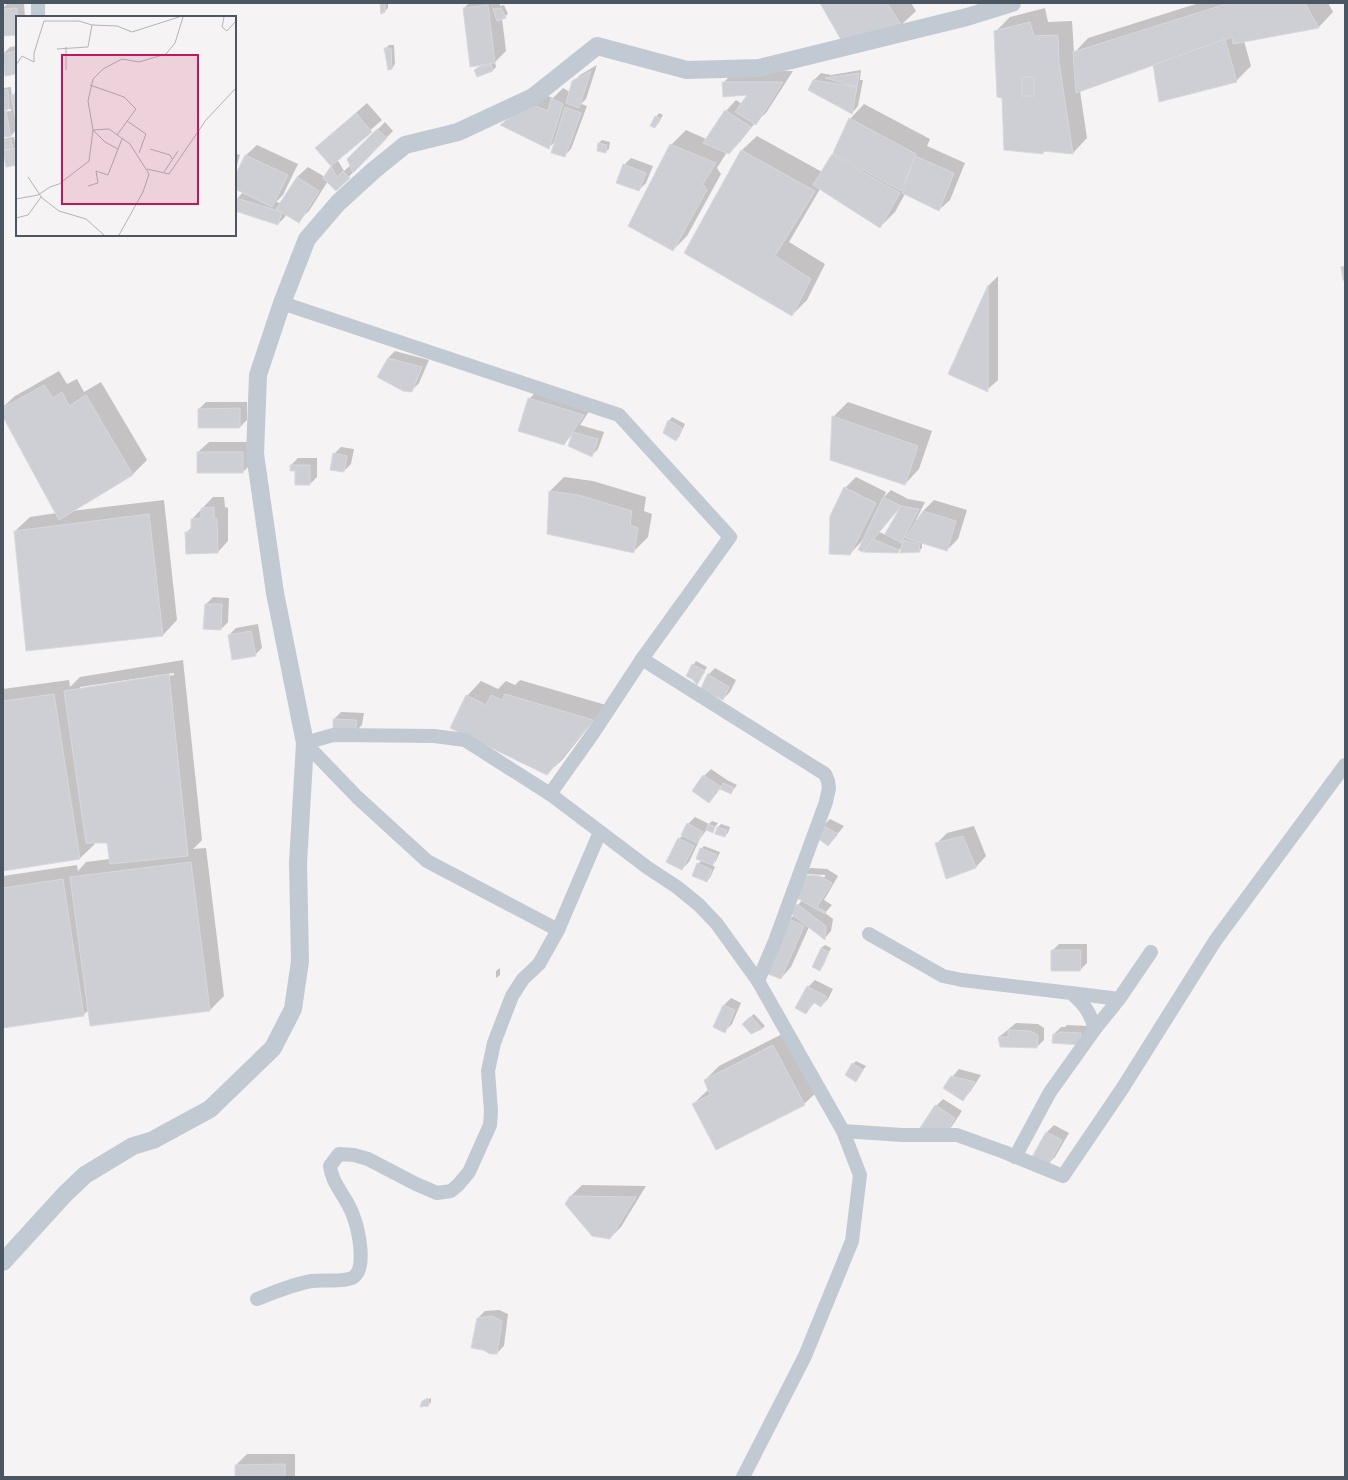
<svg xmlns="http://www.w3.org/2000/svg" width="1348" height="1480" font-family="'Roboto Condensed',sans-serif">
	<rect width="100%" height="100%" fill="#f5f3f3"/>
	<g fill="#0003" fill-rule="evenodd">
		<polygon points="8,3 24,3 25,17 17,17 17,34 3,30 3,8"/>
		<polygon points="381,3 388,3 388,8 385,11"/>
		<polygon points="469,3 500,3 500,6 504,5 508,14 502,18 506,51 495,62 496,67 493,70 475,70 478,67 485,65 464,8"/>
		<polygon points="821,3 911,3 916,11 901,25"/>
		<polygon points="1199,3 1328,3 1333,12 1319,27 1244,41 1251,66 1236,81 1153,64 1080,91 1087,138 1073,153 1046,150 1043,153 1005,149 1003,97 995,32 1010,17 1045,8 1048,22 1072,21 1074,53 1088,38"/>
		<polygon points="389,45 394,45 395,64 392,68 386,48"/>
		<polygon points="17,46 17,73 6,75 3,54 10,47"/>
		<polygon points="597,65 586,99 581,104 587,106 571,149 564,156 556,141 548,148 502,125 540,93 553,98 563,88 570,92 573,82 580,75"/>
		<polygon points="861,70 860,80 863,80 858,106 852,113 814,80 821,73 831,75"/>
		<polygon points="793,71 766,113 755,123 740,142 729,153 727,152 717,168 721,174 687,236 673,250 671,145 686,130 706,139 726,111 736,100 742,104 750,94 723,83 734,72"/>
		<polygon points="11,87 12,96 17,90 17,116 15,116 17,129 11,136 3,136 3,112 11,111 11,109 3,110 3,88"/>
		<polygon points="367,103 382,120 337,159 344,171 351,165 348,159 385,122 393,131 336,190 328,181 309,211 298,221 286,213 285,217 278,224 235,210 237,199 243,192 235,188 235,178 246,155 257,145 298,164 283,195 276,202 281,203 297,177 308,167 325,177 332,166 316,148"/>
		<polygon points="864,104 930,139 927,146 965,163 950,200 939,210 905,194 895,212 880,227 820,189 789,242 825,264 807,300 792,315 686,253 742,150 757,136 822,172 834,153 850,119"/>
		<polygon points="659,113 663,115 658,124 655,127 656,117"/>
		<polygon points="14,137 15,143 17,143 17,164 4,151 7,149 3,149 3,139"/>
		<polygon points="602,140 610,142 609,149 605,152 599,143"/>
		<polygon points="235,153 240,155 235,172"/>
		<polygon points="631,158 653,166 646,183 639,190 624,165"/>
		<polygon points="998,276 998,380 987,390 949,374 988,286"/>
		<polygon points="395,351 429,360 419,383 412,390 388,358"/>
		<polygon points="59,371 67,384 77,379 84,392 101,382 147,460 132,475 71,511 164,500 177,620 163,635 15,531 30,517 57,513 3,415 3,407 15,396"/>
		<polygon points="540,388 594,404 580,425 604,432 598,449 591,456 573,434 563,444 529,399"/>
		<polygon points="206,402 247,402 247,420 240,427 199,409"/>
		<polygon points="848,402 932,431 919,469 905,484 833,417"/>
		<polygon points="672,417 685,424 679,437 676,440 664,432 669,421"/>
		<polygon points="209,442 254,442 254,461 243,472 198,452"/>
		<polygon points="341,447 354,449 351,464 344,471 334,454"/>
		<polygon points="298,458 317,458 317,477 310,484 291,465"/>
		<polygon points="564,477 593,481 646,497 644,511 652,514 648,537 633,552 550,491"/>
		<path d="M856 477 886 492 884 497 891 490 908 499 925 502 916 520H917L923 511 934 500 967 510 958 539 947 550 922 542V548L919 551 903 546 897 552 862 541 850 554 845 488ZM900 507 886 535 879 532Z"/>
		<polygon points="213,497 224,497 225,507 228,508 228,541 218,552 186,533 192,527 192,519"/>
		<polygon points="213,597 229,598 228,622 221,629 206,604"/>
		<polygon points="258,624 262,648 255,655 229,635 236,628"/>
		<path d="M183 660 202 840 193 849 206 848 224 996 210 1010H89L83 1015 3 1027V876L77 865 78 871 86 862 110 859 108 842H94L95 844 80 858 3 870V689L69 680 70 687 80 677ZM174 673V675L80 689V687Z"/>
		<polygon points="696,661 707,667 697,684 692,678 687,675"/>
		<polygon points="715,668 736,680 730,692 723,699 708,675"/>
		<polygon points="520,680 606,705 562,760 547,774 467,696 481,681 498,689 506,681 515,685"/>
		<polygon points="341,712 364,713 362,725 355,732 334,719"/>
		<polygon points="711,769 727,780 737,785 731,793 721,788 709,802 693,791 704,776"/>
		<polygon points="695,817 709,824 712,821 718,823 712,831 707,829 700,839 689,862 682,869 679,839 683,835 688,824"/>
		<polygon points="830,819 844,826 835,837 823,826"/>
		<polygon points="721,824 730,827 728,833 724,836 716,833 718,827"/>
		<polygon points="974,826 986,856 976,867 936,844 947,833"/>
		<polygon points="704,846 720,852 716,861 712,865 715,867 710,878 707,881 698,864 702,860 701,849"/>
		<path d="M810 868 827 869 838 876 824 900 832 905 825 913 833 919 831 931 825 938 809 927 791 967 781 978 790 919 794 915 798 905 802 900 803 875ZM806 874 825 875V877L806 876Z"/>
		<polygon points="1059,944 1087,944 1087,963 1080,970 1052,951"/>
		<polygon points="825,945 831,948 823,966 820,969 821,948"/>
		<polygon points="500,968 500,975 496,978 496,971"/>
		<polygon points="815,980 833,989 828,999 821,1006 815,1002 806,1013 808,987"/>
		<polygon points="731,998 741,1003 732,1024 725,1031 724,1005"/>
		<polygon points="754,1014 765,1026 762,1029 751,1033 746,1021"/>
		<polygon points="1016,1023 1038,1024 1044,1028 1044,1040 1037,1047 999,1037"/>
		<polygon points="1067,1025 1088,1026 1087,1037 1080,1044 1054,1034 1061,1027 1065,1027"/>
		<polygon points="788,1031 819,1090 804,1104 693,1104 708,1090 705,1080 719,1066"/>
		<polygon points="856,1061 866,1066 856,1080 853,1064"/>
		<polygon points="959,1069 981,1075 970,1092 963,1099 952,1077"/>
		<polygon points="943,1099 962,1111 952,1126 945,1133 922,1127 936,1106"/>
		<polygon points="1054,1125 1069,1133 1055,1157 1048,1164 1034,1157 1047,1132"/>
		<polygon points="582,1185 646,1186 621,1227 610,1238 571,1196"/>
		<polygon points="499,1310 508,1314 504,1346 497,1353 478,1318 485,1311"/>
		<polygon points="431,1398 431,1402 428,1405 424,1401"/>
		<polygon points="247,1454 295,1454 295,1477 236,1477 236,1465"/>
	</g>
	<g fill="#cdcfd5" stroke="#d7d9de">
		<polygon points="380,3 385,3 385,12 381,14"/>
		<polygon points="820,3 887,3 902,26 843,43"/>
		<polygon points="1229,3 1305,3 1319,28 1233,44 1232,37 1076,93 1073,52"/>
		<polygon points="488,5 495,63 470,67 463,8"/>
		<polygon points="17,8 17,35 3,36 3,9"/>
		<polygon points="501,8 506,18 497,21 493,9"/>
		<polygon points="1030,22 1034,36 1058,35 1059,62 1073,154 1043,151 1043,154 1004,150 1002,98 997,97 994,31"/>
		<polygon points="1225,39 1237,82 1159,102 1153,65"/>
		<polygon points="384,48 391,48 392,69 388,70"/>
		<polygon points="17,51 17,74 5,76 3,54"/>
		<polygon points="491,64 493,71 477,77 474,70"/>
		<polygon points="591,71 579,108 566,103 572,81"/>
		<polygon points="859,73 857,87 825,78"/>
		<rect x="1022" y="77" width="12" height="19"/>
		<polygon points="813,80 857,87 852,114 808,90"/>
		<polygon points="722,82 783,82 756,125 735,112 747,95 723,97"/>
		<polygon points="3,90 8,90 9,108 6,111 3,110"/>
		<polygon points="17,94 17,117 15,117 11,95"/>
		<polygon points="551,98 563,104 549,149 500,125 528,103 548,111"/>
		<polygon points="565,107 581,113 565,157 551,153"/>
		<polygon points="725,110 751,127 729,154 703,143"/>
		<polygon points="3,111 6,111 11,137 3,137"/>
		<polygon points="356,113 372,132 331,166 315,148"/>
		<polygon points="655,116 660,118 655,128 650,126"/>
		<polygon points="849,118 916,154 901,191 833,153"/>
		<polygon points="377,129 387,138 353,173 347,159"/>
		<polygon points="11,139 13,149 3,150 3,141"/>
		<polygon points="598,143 607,145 606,153 597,151"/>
		<polygon points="670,144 716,163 703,184 707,190 673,251 628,226"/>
		<polygon points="17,148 17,165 6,167 3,151"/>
		<polygon points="741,150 815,191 775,256 811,279 792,316 684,253"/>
		<polygon points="832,154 900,193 880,228 813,185"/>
		<polygon points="245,155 288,175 272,207 235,189 235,176"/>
		<polygon points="915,156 954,173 939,211 902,193"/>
		<polygon points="623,164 646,173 639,191 616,183"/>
		<polygon points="331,166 337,177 343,171 350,178 336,191 323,178"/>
		<polygon points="297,177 319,191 299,223 276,209"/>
		<polygon points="236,198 282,212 278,225 235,211"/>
		<polygon points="1345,266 1345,281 1343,280 1341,267"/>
		<polygon points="988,285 988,392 948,374"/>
		<polygon points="388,358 422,367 412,392 403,391 377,377"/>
		<polygon points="44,385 53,398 62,392 69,406 86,395 133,475 59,520 3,417 3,408"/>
		<polygon points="528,398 584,415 564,445 518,431"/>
		<polygon points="240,408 240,428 198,428 198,409"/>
		<polygon points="832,416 918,446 905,485 830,460"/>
		<polygon points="668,420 682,428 676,441 663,433"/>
		<polygon points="573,432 598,439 592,457 568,446"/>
		<rect x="197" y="452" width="46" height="21"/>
		<polygon points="333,453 347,456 344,472 330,470"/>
		<polygon points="290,465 310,465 310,485 295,485 295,471 290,471"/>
		<polygon points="844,487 876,503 850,555 829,554 830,516"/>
		<polygon points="549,491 578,495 632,511 630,525 638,528 634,553 547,534"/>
		<polygon points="883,497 901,506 863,552 858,550"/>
		<polygon points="901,506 919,509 901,543 885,534"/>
		<polygon points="214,507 214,517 217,519 218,553 186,554 185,532 191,532 191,519 201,518 201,508"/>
		<polygon points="923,511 956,521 947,551 905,538"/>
		<polygon points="149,514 163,636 26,651 14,531"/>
		<polygon points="873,539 899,550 898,553 863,552"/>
		<polygon points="903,540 919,544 920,552 900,553"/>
		<polygon points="205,604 222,604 221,630 203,629"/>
		<polygon points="251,631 256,656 232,660 228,635"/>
		<polygon points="692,664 705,671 697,685 692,679 686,676"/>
		<polygon points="708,673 709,675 729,687 723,700 700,690"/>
		<polygon points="169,674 188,856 110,864 107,843 86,843 64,691"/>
		<polygon points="54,694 80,859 3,871 3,701"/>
		<polygon points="505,694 593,720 547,775 450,728 466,695 486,705 491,695 502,700"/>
		<polygon points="333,719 357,720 355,733 333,735"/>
		<polygon points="703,775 721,787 709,803 692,791"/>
		<polygon points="723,783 734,788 731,794 720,789"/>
		<polygon points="687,823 703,832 697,843 681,835"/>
		<polygon points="708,824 715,827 713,833 706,830"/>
		<polygon points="822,825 838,834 828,846 816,837"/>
		<polygon points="717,827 727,830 725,837 715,834"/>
		<polygon points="963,836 976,868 946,879 935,843"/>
		<polygon points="678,838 694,846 682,870 666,862"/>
		<polygon points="700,848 717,855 713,865 696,859"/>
		<polygon points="191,862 210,1011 90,1026 70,877"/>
		<polygon points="697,863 712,870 707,882 692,876"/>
		<polygon points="802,875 820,876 832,883 817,907 826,912 825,914 795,897"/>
		<polygon points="63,879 84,1016 3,1028 3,888"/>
		<polygon points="797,904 826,926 825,940 790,913"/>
		<polygon points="789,919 804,926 781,979 765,973"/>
		<polygon points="821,948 829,952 820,971 812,967"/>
		<polygon points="1051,950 1081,950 1080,971 1051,971"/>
		<polygon points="807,986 827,997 821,1007 813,1002 806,1014 795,1008"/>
		<polygon points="723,1005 735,1010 725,1033 713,1027"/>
		<polygon points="751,1016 762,1029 751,1034 742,1024"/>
		<polygon points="1008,1030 1030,1031 1038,1035 1037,1048 1000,1047 998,1037 1008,1037"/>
		<polygon points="1059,1032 1081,1033 1080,1045 1052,1043 1053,1034 1059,1034"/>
		<polygon points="773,1045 805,1105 716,1150 692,1104 710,1095 704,1080"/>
		<polygon points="852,1063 863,1070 856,1082 845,1075"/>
		<polygon points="951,1076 975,1082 963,1101 943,1088"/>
		<polygon points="935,1105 955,1118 945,1134 920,1128"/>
		<polygon points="1046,1132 1062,1140 1048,1166 1032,1157"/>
		<polygon points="570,1196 636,1197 610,1239 592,1236 565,1204"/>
		<polygon points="492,1316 502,1321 497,1354 490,1354 483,1350 471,1348 477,1318"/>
		<polygon points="428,1398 429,1406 420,1407 422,1401"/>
		<polygon points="285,1464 285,1477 235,1477 235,1465"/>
	</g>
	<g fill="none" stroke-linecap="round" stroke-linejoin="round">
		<g stroke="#c1cad2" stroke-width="14">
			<polyline points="38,17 38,3"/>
			<polyline points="282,303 619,415 730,537 642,659 594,732 550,794"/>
			<polyline points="642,659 825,774 828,781 829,788 826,802 775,941 758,981"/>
			<polyline points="600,832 558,930 427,861 357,797 305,743 333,735 434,736 465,740 550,794 648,868 677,887 699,905 717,924 758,981 843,1131 860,1175 852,1241 805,1356 743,1477"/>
			<path d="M869 934 943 976 962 980 1071 993C1084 1004 1090 1012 1095 1029"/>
			<polyline points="1071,993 1119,999"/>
			<polyline points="843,1131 902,1135 957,1135 1004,1152 1063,1176 1122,1089 1215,941 1345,765"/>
			<polyline points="1015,1157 1050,1092 1095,1029 1119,999 1151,952"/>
			<path d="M257 1299C275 1292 293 1284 312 1281 325 1279 339 1283 352 1278 368 1270 358 1228 353 1215 347 1197 332 1185 330 1166L339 1154 354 1155 368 1159 416 1184 437 1193 451 1191 458 1185 469 1172 490 1125 491 1111 488 1071 494 1043 512 996 523 979 539 964 558 930"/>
		</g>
		<polyline stroke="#c1cad2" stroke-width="18" points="3,1262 65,1194 85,1175 133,1146 153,1140 210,1109 273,1048 293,1009 300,961 298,863 305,743 275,593 255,454 258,375 282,303 307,239 338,203 373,171 405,145 458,132 533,97 597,46 687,70 759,68 967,17 1012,3"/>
	</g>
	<g transform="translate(16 16)">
		<rect width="220" height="220" fill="#f5f3f3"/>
		<path fill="none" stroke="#b1b4b9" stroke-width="1" d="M208 1 206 11 211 15 220 5M41 33 72 31 76 9M0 49 6 40 18 46V37L28 5H63L76 9 101 10 116 16 163 1M50 54V31M74 69 108 81 120 93 101 119M111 105 130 118 123 137M77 114 93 113 114 128 133 158 127 176 103 219M77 114 89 126 102 133 106 123M134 133 154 139 156 143M131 153 153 158 190 104 220 72M148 156 162 135M12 161 26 182 43 195 70 203 88 219M72 170 82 167 80 155 92 159 102 133M0 183 22 179 34 171 43 168 73 145 77 114 72 85 77 63 87 53 106 43 123 46 150 38 159 27 167 1M0 202 12 199 25 181"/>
		<path fill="#c2185b" fill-opacity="0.15" stroke="#c2185b" stroke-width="2" d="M46 39H182V188H46Z"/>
		<rect width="220" height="220" fill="none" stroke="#4a5661" stroke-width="2"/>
	</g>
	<rect width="1348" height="1480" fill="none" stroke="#4a5661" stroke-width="8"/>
</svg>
